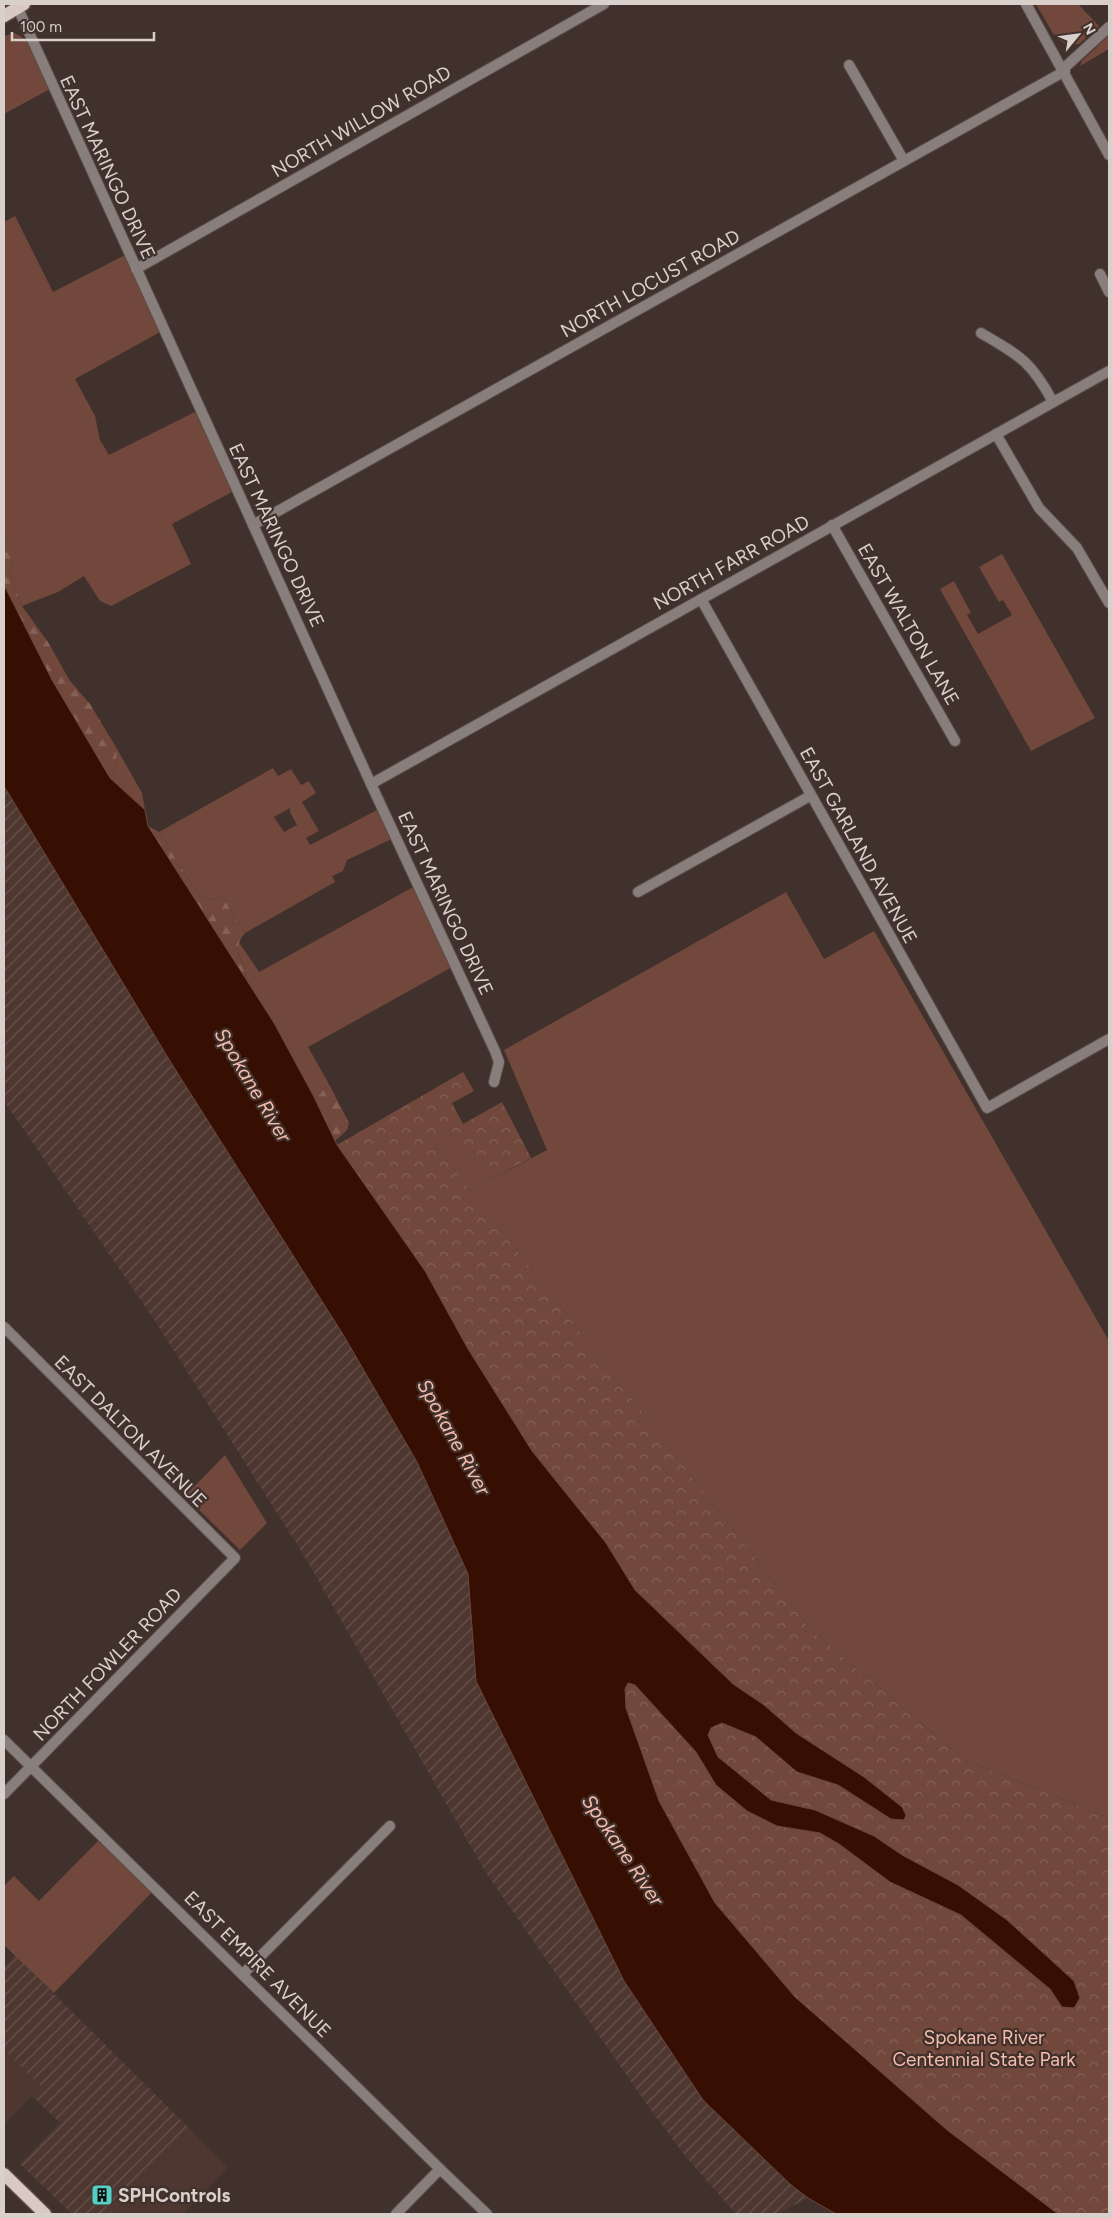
<svg xmlns="http://www.w3.org/2000/svg" width="1113" height="2218" font-family="Figtree,sans-serif">
	<defs>
		<pattern id="industrial-furrows" width="10" height="10" patternUnits="userSpaceOnUse" patternTransform="scale(1.25)"><rect width="10" height="10" fill="#4e3730"/><path d="M-1 1l2-2M0 10L10 0M9 11l2-2" fill="none" stroke="#67534d"/></pattern>
		<pattern id="forest-firs" width="22" height="20" patternUnits="userSpaceOnUse" patternTransform="scale(1.25)"><rect width="22" height="20" fill="#71483b"/><path d="M5 1l3.5 6h-7zM16 11l3.5 6h-7z" fill="#856156"/></pattern>
		<pattern id="park-crowns" width="20" height="18" patternUnits="userSpaceOnUse" patternTransform="scale(1.25)"><rect width="20" height="18" fill="#71483b"/><path d="M2 6a3 3 0 1 1 6 0M12 15a3 3 0 1 1 6 0" fill="none" stroke="#856156"/></pattern>
	</defs>
	<rect width="100%" height="100%" fill="#41312c"/>
	<g fill="#4e3730">
		<polygon points="4,2050 42,2086 4,2125"/>
		<polygon points="191,2130 228,2167 183,2214 110,2214"/>
	</g>
	<g fill="url(#industrial-furrows)">
		<polygon points="4,786 170,1061 344,1336 417,1462 468,1574 476,1681 624,1981 703,2100 790,2184 808,2198 777,2214 736,2214 686,2157 650,2109 486,1873 303,1554 153,1318 4,1101"/>
		<polygon points="15,1955 191,2130 110,2214 72,2214 20,2164 60,2123 32,2096 41,2086 4,2050 4,1967"/>
	</g>
	<g fill="#71483b" fill-rule="evenodd">
		<polygon points="1036,4 1078,4 1099,26 1079,44 1068,46 1055,37"/>
		<path d="M14 33C34 39 41 71 50 89L4 114V36Z"/>
		<polygon points="1109,35 1109,49 1080,66 1082,61"/>
		<polygon points="15,216 53,292 125,255 160,332 75,379 95,416 100,440 109,455 197,411 232,492 172,524 191,564 111,606 100,601 84,576 58,592 22,606 9,570 15,559 15,547 10,540 4,539 4,222"/>
		<polygon points="1002,554 1095,718 1031,751 940,589 954,581 971,613 967,615 978,634 1012,615 1003,600 999,602 979,567"/>
		<polygon points="117,749 142,793 145,810 110,779 116,767"/>
		<path d="M273 768 278 776 291 769 301 785 309 781 316 793 302 802 319 831 306 838 310 845 379 809 392 839 347 860 343 871 332 876 335 882 245 933 222 896 215 900 200 897 159 832ZM290 808V812L297 825 284 832 274 817Z"/>
		<path d="M415 886 452 967 308 1047 329 1084 315 1099 274 1023 246 980C247 965 235 955 238 941L259 972Z"/>
		<polygon points="786,892 824,959 874,931 1109,1341 1109,1818 965,1760 811,1630 432,1141 452,1130 490,1180 547,1150 504,1050"/>
		<polygon points="225,1455 267,1523 240,1550 185,1496"/>
		<polygon points="98,1841 152,1892 54,1993 4,1945 4,1886 14,1876 39,1901"/>
	</g>
	<g fill="url(#forest-firs)">
		<polygon points="4,539 10,540 15,547 15,559 9,570 22,606 48,642 70,681 90,704 117,749 116,767 110,779 52,680 4,585"/>
		<path d="M148 826 159 832 200 897 215 900 222 896 245 933C228 953 247 959 246 980Z"/>
		<polygon points="329,1084 349,1123 347,1130 335,1141 315,1099"/>
	</g>
	<polygon fill="url(#park-crowns)" points="463,1072 474,1091 452,1103 463,1124 502,1102 531,1158 490,1180 452,1131 433,1142 811,1630 965,1760 1109,1818 1109,2214 1058,2214 947,2130 795,1997 715,1903 659,1802 626,1708 625,1689 628,1683 635,1685 696,1752 716,1785 777,1826 820,1833 839,1844 890,1882 961,1915 1050,1989 1062,2007 1074,1981 1007,1920 958,1885 902,1855 874,1836 815,1810 771,1800 718,1757 708,1736 711,1728 722,1723 756,1737 797,1772 838,1785 891,1819 902,1807 864,1777 796,1733 764,1705 733,1684 635,1590 606,1543 532,1451 468,1349 425,1271 337,1145"/>
	<polygon fill="#370e02" stroke="#68483e" points="4,585 52,680 110,778 145,810 148,826 274,1023 313,1095 337,1145 425,1271 468,1349 532,1451 606,1543 635,1590 733,1684 764,1705 796,1733 864,1777 902,1807 906,1815 904,1820 891,1819 838,1785 797,1772 756,1737 722,1723 711,1728 708,1735 718,1757 771,1800 815,1810 874,1836 902,1855 958,1885 1007,1920 1074,1981 1080,1998 1074,2008 1062,2007 1050,1989 961,1915 890,1882 839,1844 820,1833 777,1826 747,1811 716,1785 696,1752 635,1685 628,1683 625,1689 626,1708 659,1801 715,1903 795,1997 947,2130 1058,2214 836,2214 808,2198 790,2184 703,2100 624,1981 476,1681 468,1574 417,1462 344,1336 170,1061 4,786"/>
	<g fill="none" stroke-linecap="round" stroke-linejoin="round">
		<g stroke="#5c4d49" stroke-width="12">
			<g id="minor">
				<polyline points="16,4 371,784 495,1051 499,1062 494,1082"/>
				<polyline points="849,65 904,161"/>
				<polyline points="1063,69 1109,27"/>
				<polyline points="136,269 604,4"/>
				<polyline points="1100,274 1109,292"/>
				<path d="M981 333C1020 356 1031 361 1053 402"/>
				<polyline points="996,434 1039,508 1077,548 1109,603"/>
				<polyline points="253,525 1065,71"/>
				<polyline points="832,525 955,741"/>
				<polyline points="701,599 987,1108 1109,1039"/>
				<polyline points="638,892 810,796"/>
				<polyline points="4,1327 235,1558 4,1794"/>
				<polyline points="243,1974 390,1826"/>
				<polyline points="396,2214 440,2169 487,2214"/>
			</g>
		</g>
		<g stroke="#5c4d49" stroke-width="12">
			<g id="tertiary">
				<polyline points="1026,4 1109,155"/>
				<polyline points="371,784 1109,371"/>
				<polyline points="4,1740 440,2169"/>
			</g>
		</g>
		<g stroke="#5c4d49" stroke-width="15">
			<g id="primary">
				<polyline points="4,16 24,4"/>
				<polyline points="4,2174 45,2214"/>
			</g>
		</g>
		<use href="#minor" stroke="#887f7c" stroke-width="10"/>
		<use href="#tertiary" stroke="#887f7c" stroke-width="10"/>
		<use href="#primary" stroke="#dac9c3" stroke-width="12"/>
	</g>
	<defs>
		<g id="building-square" transform="scale(1.125)"><rect x="-9" y="-9" width="18" height="18" rx="4" fill="#56cec4" stroke="#41312c"/><path d="M-4-6H4V6H1V3H-1V6H-4ZM-2.5-4.3h1.7v1.8h-1.7ZM.8-4.3h1.7v1.8H.8ZM-2.5-1h1.7V.8h-1.7ZM.8-1h1.7V.8H.8Z" fill="#111"/></g>
	</defs>
	<g fill-rule="evenodd">
		<use href="#building-square" x="102" y="2195"/>
	</g>
	<g text-anchor="middle" stroke-width="4.5" stroke-linejoin="round" paint-order="stroke">
		<g font-size="19" fill="#d9cfcb" stroke="#41312c">
			<text transform="translate(361 121) rotate(-30)" y="7">NORTH WILLOW ROAD</text>
			<text transform="translate(108 167) rotate(65)" y="7">EAST MARINGO DRIVE</text>
			<text transform="translate(650 283) rotate(-29)" y="7">NORTH LOCUST ROAD</text>
			<text transform="translate(277 535) rotate(65)" y="7">EAST MARINGO DRIVE</text>
			<text transform="translate(731 562) rotate(-29)" y="7">NORTH FARR ROAD</text>
			<text transform="translate(909 624) rotate(60)" y="7">EAST WALTON LANE</text>
			<text transform="translate(859 845) rotate(61)" y="7">EAST GARLAND AVENUE</text>
			<text transform="translate(446 903) rotate(65)" y="7">EAST MARINGO DRIVE</text>
			<text transform="translate(131 1431) rotate(45)" y="7">EAST DALTON AVENUE</text>
			<text transform="translate(107 1664) rotate(-46)" y="7">NORTH FOWLER ROAD</text>
			<text transform="translate(258 1964) rotate(45)" y="7">EAST EMPIRE AVENUE</text>
		</g>
		<g font-size="19" fill="#f6bdac" stroke="#41312c">
			<text x="984" y="2044">Spokane River<tspan x="984" dy="22">Centennial State Park</tspan></text>
		</g>
		<g font-size="19" font-weight="bold" fill="#d9cfcb" stroke="#41312c" text-anchor="start">
			<text x="118" y="2202">SPHControls</text>
		</g>
		<g font-size="20" font-style="italic" fill="#f3bba9" stroke="#41312c">
			<text transform="translate(253 1085) rotate(59)" y="7">Spokane River</text>
			<text transform="translate(454 1437) rotate(61)" y="7">Spokane River</text>
			<text transform="translate(623 1850) rotate(56)" y="7">Spokane River</text>
		</g>
	</g>
	<rect width="1113" height="2218" fill="none" stroke="#d9cfcb" stroke-width="10"/>
	<g transform="translate(1078 35) rotate(61)" stroke="#41312c" stroke-width="4" paint-order="stroke">
	<path d="M0-4L9 19L0 12L-9 19Z" fill="#d9cfcb"/>
	<text y="-8" font-size="14" font-weight="bold" text-anchor="middle" fill="#d9cfcb">N</text>
	</g>
	<path d="M12 32v8h142v-8" fill="none" stroke="#d9cfcb" stroke-width="2.5"/>
	<text x="20" y="32" font-size="15" fill="#d9cfcb" stroke="#41312c" stroke-width="4" paint-order="stroke">100 m</text>
</svg>
